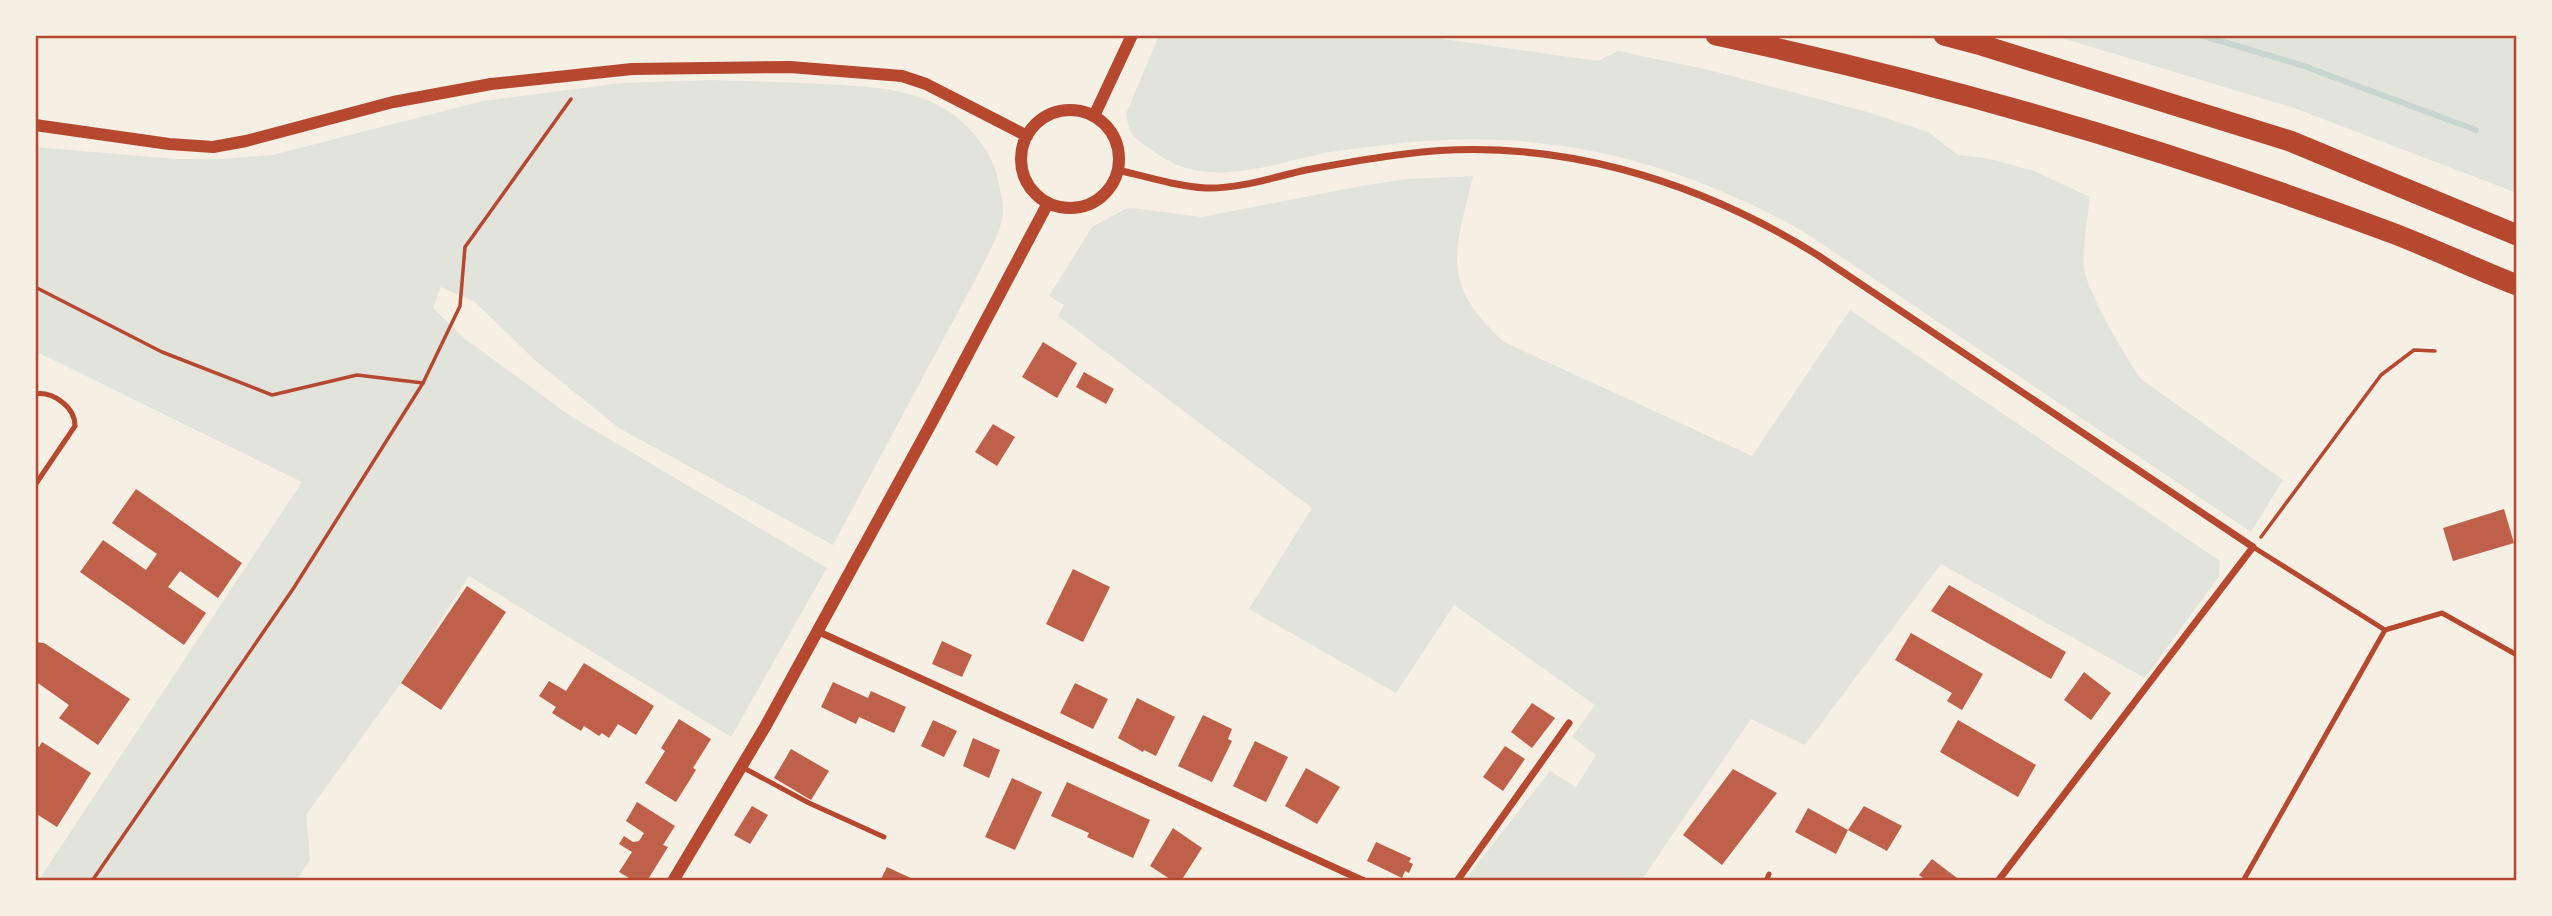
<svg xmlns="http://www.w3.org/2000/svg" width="2552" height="916" font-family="'Public Sans',sans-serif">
	<rect width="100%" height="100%" fill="#f6efe4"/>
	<g fill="#e2e4dc">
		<path d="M1159 35H1415L1598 61 1618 51 1709 70 1871 113 1928 132 1958 155 1986 158 2034 171 2090 197C2088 216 2082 249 2084 268 2088 294 2125 356 2141 379L2283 480 2251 532 1804 232C1670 156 1531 124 1377 146 1359 148 1342 150 1324 153 1284 162 1241 177 1199 171 1181 168 1171 163 1156 153 1137 139 1130 140 1126 114Z"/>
		<polygon points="2052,35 2517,35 2517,193 2294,108"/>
		<path d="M710 80C747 81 785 82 822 84 878 87 936 88 974 134 985 147 993 159 997 176 999 187 1004 201 1003 213 1001 232 990 250 982 267L833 545 619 428 538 363 475 302 441 287 433 308 464 338 569 415 827 568 731 737 469 576 401 683 306 815 310 860 296 881H38L302 482 35 351V147L176 159H220L272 155 483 101 621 83Z"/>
		<path d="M1473 176C1455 253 1439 282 1504 342L1752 456 1850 310 2220 561 2219 576 2145 678 1941 564 1805 745 1751 719 1641 881H1464L1550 771 1576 787 1596 755 1572 737 1595 705 1454 605 1396 693 1249 609 1312 508 1058 316 1064 305 1049 296 1092 227 1125 209 1132 208 1202 217 1361 186 1405 179Z"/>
	</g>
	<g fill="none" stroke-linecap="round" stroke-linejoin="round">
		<polyline stroke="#c9d6d2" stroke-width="6" points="2200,35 2301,65 2476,130"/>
	</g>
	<g fill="#bf614a">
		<polygon points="1043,342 1077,363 1057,398 1022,377"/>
		<polygon points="1084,372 1114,389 1106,404 1076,387"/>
		<polygon points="993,424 1015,437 997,466 975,452"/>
		<polygon points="136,489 242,563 218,598 180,571 168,587 206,613 184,645 80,572 103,540 146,570 157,554 112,523"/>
		<polygon points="2504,509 2514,543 2453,561 2443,528"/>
		<polygon points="1073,569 1110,587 1083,642 1046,624"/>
		<polygon points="1949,585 2066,652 2051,679 1931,611"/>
		<polygon points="467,586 506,612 441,710 401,683"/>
		<polygon points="1911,633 1983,674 1962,710 1947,701 1952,693 1895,660"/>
		<polygon points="942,641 972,655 962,677 932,664"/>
		<polygon points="35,642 44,643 130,699 98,745 59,718 69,705 35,681"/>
		<polygon points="584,663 654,706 636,735 618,724 609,738 602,733 599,736 584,726 581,731 552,713 556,707 539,696 549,681 566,691"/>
		<polygon points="2084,672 2111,693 2091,720 2064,700"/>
		<polygon points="833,682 868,698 871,691 906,707 894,733 859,717 856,724 821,707"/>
		<polygon points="1075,683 1108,699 1093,729 1060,713"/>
		<polygon points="1137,698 1175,717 1156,756 1144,750 1143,752 1118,738"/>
		<polygon points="1532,703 1555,718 1532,748 1511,732"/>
		<polygon points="1203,715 1232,729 1228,739 1232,741 1212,782 1178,766"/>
		<polygon points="679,719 711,739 693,768 696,770 676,802 645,783 665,751 661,748"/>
		<polygon points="933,720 957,731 944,757 921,746"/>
		<polygon points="1958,720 2036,765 2018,797 1940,752"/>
		<polygon points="973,738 1000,750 989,778 963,766"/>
		<polygon points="1255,741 1288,757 1266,802 1233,786"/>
		<polygon points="42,742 91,773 57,827 35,813 35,745 39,747"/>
		<polygon points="1505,746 1525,759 1503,791 1483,777"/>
		<polygon points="791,749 829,771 811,800 774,778"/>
		<polygon points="1306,768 1340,787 1317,824 1285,806"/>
		<polygon points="1733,769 1777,793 1722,865 1683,835"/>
		<polygon points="1012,778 1042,792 1015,850 985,837"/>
		<polygon points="1067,782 1150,820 1133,858 1087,837 1089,833 1051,816"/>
		<polygon points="637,802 675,826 663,845 668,847 647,881 634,881 619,872 632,852 619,844 624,836 633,842 639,841 644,833 626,821"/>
		<polygon points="752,806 768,815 750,844 734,835"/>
		<polygon points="1864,806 1902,826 1887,851 1848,830 1836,854 1795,832 1808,808 1848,830"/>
		<polygon points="1173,828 1202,848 1181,881 1173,881 1150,866"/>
		<polygon points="1376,842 1411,858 1409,862 1413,864 1409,873 1405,871 1402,878 1367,861"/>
		<polygon points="1932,859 1961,881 1927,881 1919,875"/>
		<polygon points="887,867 917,881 880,881"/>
	</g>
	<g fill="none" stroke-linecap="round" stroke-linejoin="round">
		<g stroke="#b5482f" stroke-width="3.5">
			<polyline points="35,287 162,352 272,395 357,375 423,383"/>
			<polyline points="2261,537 2381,375 2414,350 2435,351"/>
			<polyline points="92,881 293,589 423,383 460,306 465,247 571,99"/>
		</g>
		<g stroke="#b5482f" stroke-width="5">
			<path d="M35 394C53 391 75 407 75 426L35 485"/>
			<polyline points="2253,547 2385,630"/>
			<polyline points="742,767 809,803 884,837"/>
			<polyline points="1766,881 1769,874"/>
			<polyline points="2243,881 2385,630 2442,613 2517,655"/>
		</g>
		<g stroke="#b5482f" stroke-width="7">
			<path d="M1118 170C1147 177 1176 186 1206 188 1239 189 1274 177 1306 170 1338 164 1372 158 1405 154 1551 135 1696 179 1819 256L2253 547 1998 881"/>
			<polyline points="817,631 1364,881"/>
			<polyline points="1457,881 1569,723"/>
		</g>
		<g stroke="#b5482f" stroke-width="12">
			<circle cx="1070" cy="159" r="49"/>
			<polyline points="1094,116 1132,35"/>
			<polyline points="35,125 169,144 213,147 246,141 393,102 491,84 632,69 790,67 902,76 926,84 1027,136"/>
			<polyline points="673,881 765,727 933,420 1048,203"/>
		</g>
		<g stroke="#b5482f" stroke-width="21">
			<path d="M1716 35C1946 84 2174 151 2395 234 2436 250 2476 269 2517 285"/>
			<polyline points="1944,35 1978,44 2290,141 2517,235"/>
		</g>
	</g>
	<rect width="2552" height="916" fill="none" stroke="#f6efe4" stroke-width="74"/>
	<rect x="37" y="37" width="2478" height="842" fill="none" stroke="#b5482f" stroke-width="2.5"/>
</svg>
